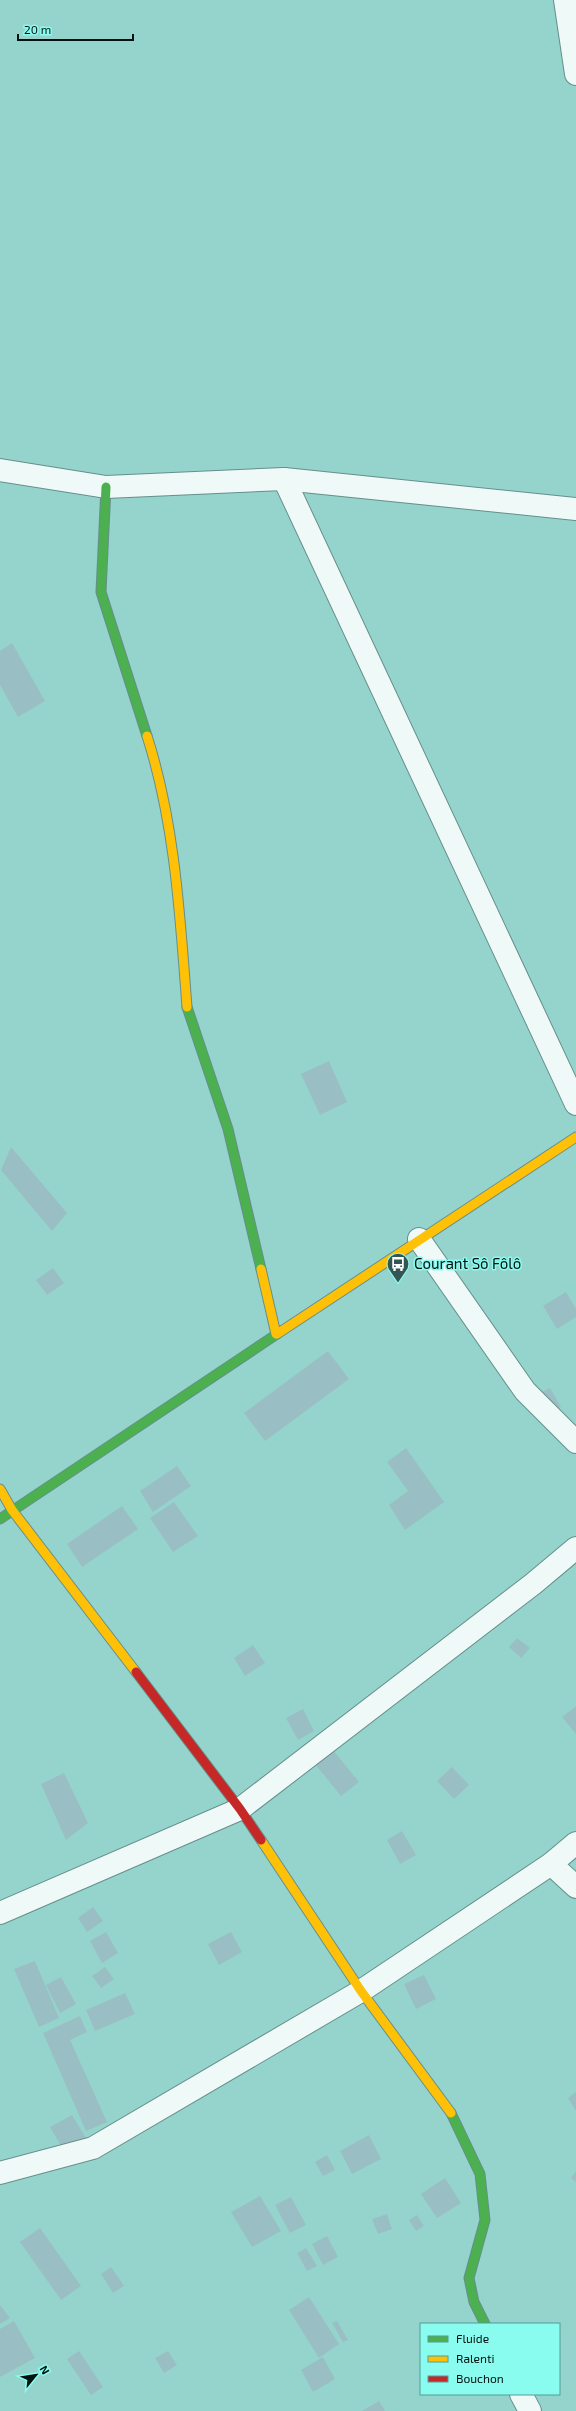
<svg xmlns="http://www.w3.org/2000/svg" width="576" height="2411" font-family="'Exo 2',sans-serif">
	<rect width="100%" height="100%" fill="#95d4cd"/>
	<g fill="#99bfc4">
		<polygon points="12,643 45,701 18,717 0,685 0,651"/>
		<polygon points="329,1061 347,1102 320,1115 301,1074"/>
		<polygon points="11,1147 67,1213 52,1231 1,1170"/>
		<polygon points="53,1268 64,1283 47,1295 36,1280"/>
		<polygon points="566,1292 576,1309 576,1317 557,1329 543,1306"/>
		<polygon points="328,1351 349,1379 265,1441 244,1413"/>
		<polygon points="550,1388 561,1407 549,1413 538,1394"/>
		<polygon points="406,1448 444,1502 405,1530 389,1505 408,1491 387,1462"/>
		<polygon points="177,1466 191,1486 153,1512 140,1491"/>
		<polygon points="174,1502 198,1536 173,1552 150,1518"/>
		<polygon points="122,1506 138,1529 82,1567 67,1544"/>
		<polygon points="517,1638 530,1648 521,1658 509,1647"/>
		<polygon points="253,1645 265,1663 245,1676 234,1658"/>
		<polygon points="576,1706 576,1734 562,1717"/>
		<polygon points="303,1709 314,1731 298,1740 286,1718"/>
		<polygon points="332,1749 359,1782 341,1796 315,1764"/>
		<polygon points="452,1767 469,1785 454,1799 437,1781"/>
		<polygon points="64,1773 88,1823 66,1840 41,1784"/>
		<polygon points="402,1831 416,1855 400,1864 387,1840"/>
		<polygon points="93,1907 103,1921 87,1932 78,1918"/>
		<polygon points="106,1932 118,1953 102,1963 90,1941"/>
		<polygon points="231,1932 242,1952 219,1965 208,1944"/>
		<polygon points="35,1961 59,2018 39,2027 14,1969"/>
		<polygon points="105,1967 114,1979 101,1988 92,1976"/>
		<polygon points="424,1975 436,1999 416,2009 404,1984"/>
		<polygon points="61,1977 76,2004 60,2013 46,1985"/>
		<polygon points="125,1993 135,2014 95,2031 86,2010"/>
		<polygon points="80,2016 87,2032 70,2040 107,2122 86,2131 43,2033"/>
		<polygon points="576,2092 576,2111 568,2098"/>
		<polygon points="72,2115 86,2138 64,2151 50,2127"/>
		<polygon points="369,2135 381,2159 352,2174 340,2151"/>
		<polygon points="327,2155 335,2170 323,2176 315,2162"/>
		<polygon points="576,2171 576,2182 571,2178"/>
		<polygon points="445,2178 461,2203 437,2218 421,2194"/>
		<polygon points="260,2196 281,2231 252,2247 231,2212"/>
		<polygon points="291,2197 306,2225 290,2233 275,2205"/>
		<polygon points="387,2214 392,2229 378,2234 372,2219"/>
		<polygon points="417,2215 424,2226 416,2231 409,2220"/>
		<polygon points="40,2228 81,2286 61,2300 20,2242"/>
		<polygon points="327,2236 338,2257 323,2265 312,2244"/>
		<polygon points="306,2248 317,2266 307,2271 297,2253"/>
		<polygon points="111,2267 124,2286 113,2293 101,2274"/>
		<polygon points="309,2297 339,2344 319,2358 289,2310"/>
		<polygon points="0,2305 10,2318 0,2324"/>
		<polygon points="14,2321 35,2358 0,2377 0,2329"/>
		<polygon points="337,2321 348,2340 343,2342 332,2323"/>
		<polygon points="79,2351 103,2387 91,2395 67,2359"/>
		<polygon points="168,2351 177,2365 164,2373 155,2358"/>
		<polygon points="323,2357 335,2379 313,2392 301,2370"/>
		<polygon points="379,2401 385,2411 362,2411"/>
	</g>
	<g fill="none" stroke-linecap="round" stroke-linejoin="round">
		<g stroke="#668f8a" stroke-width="24">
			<g id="street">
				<polyline points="565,0 576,74"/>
				<polyline points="0,470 106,487 284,479 576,509"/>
				<polyline points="284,479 576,1104"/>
				<polyline points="419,1239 525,1391 576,1442"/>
				<polyline points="551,1864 576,1887"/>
				<polyline points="0,1913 240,1809 533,1584 576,1548"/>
				<polyline points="0,2173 93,2148 361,1991 551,1864 576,1843"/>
				<polyline points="521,2394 530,2411"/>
			</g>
		</g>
		<g stroke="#668f8a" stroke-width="11">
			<g id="fast">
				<polyline points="106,487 101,592 147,736"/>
				<polyline points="187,1007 228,1129 261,1269"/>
				<polyline points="0,1519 277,1334"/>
				<polyline points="451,2113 480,2174 485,2220 469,2278 474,2302 485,2324"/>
			</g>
		</g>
		<g stroke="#668f8a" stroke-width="11">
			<g id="slow">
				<path d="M147 736C175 823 180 916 187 1007"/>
				<polyline points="261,1269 276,1334"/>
				<polyline points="277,1334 576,1137"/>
				<polyline points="0,1489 12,1510 136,1672"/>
				<polyline points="261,1840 361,1991 451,2113"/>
			</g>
		</g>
		<g stroke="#668f8a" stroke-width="11">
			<polyline id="jam" points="136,1672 240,1809 261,1840"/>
		</g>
		<use href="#street" stroke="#eff9f8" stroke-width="22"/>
		<use href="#fast" stroke="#4caf50" stroke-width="9"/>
		<use href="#slow" stroke="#ffc107" stroke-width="9"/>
		<use href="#jam" stroke="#c62828" stroke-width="9"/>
	</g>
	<defs>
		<g id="bus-pin" transform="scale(1.15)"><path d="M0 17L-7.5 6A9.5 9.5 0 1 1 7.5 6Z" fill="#345652" stroke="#89fbef"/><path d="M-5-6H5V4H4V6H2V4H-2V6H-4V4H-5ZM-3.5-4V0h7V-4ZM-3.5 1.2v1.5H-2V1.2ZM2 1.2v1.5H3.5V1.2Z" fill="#fff"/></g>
	</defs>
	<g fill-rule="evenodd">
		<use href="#bus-pin" x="398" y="1264"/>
	</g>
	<g text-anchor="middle" stroke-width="3" stroke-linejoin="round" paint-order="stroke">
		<g font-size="15" fill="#001210" stroke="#89fbef" text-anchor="start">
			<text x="414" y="1269">Courant Sô Fôlô</text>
		</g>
	</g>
	<rect x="420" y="2323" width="140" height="72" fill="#89fbef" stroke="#529e96"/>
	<rect x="428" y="2336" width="20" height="6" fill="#4caf50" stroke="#529e96"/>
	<text x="456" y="2343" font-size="12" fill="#001210">Fluide</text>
	<rect x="428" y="2356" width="20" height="6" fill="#ffc107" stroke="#529e96"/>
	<text x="456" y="2363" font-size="12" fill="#001210">Ralenti</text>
	<rect x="428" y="2376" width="20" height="6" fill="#c62828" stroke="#529e96"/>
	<text x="456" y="2383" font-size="12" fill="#001210">Bouchon</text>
	<g transform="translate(36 2375) rotate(60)" stroke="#89fbef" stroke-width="3" paint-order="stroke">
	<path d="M0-3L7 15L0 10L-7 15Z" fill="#001210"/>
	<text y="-6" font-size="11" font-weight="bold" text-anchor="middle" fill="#001210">N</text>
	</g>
	<path d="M18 34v6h115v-6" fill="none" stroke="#001210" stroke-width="2"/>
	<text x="24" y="34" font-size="12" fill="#001210" stroke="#89fbef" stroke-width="3" paint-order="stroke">20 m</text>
</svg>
